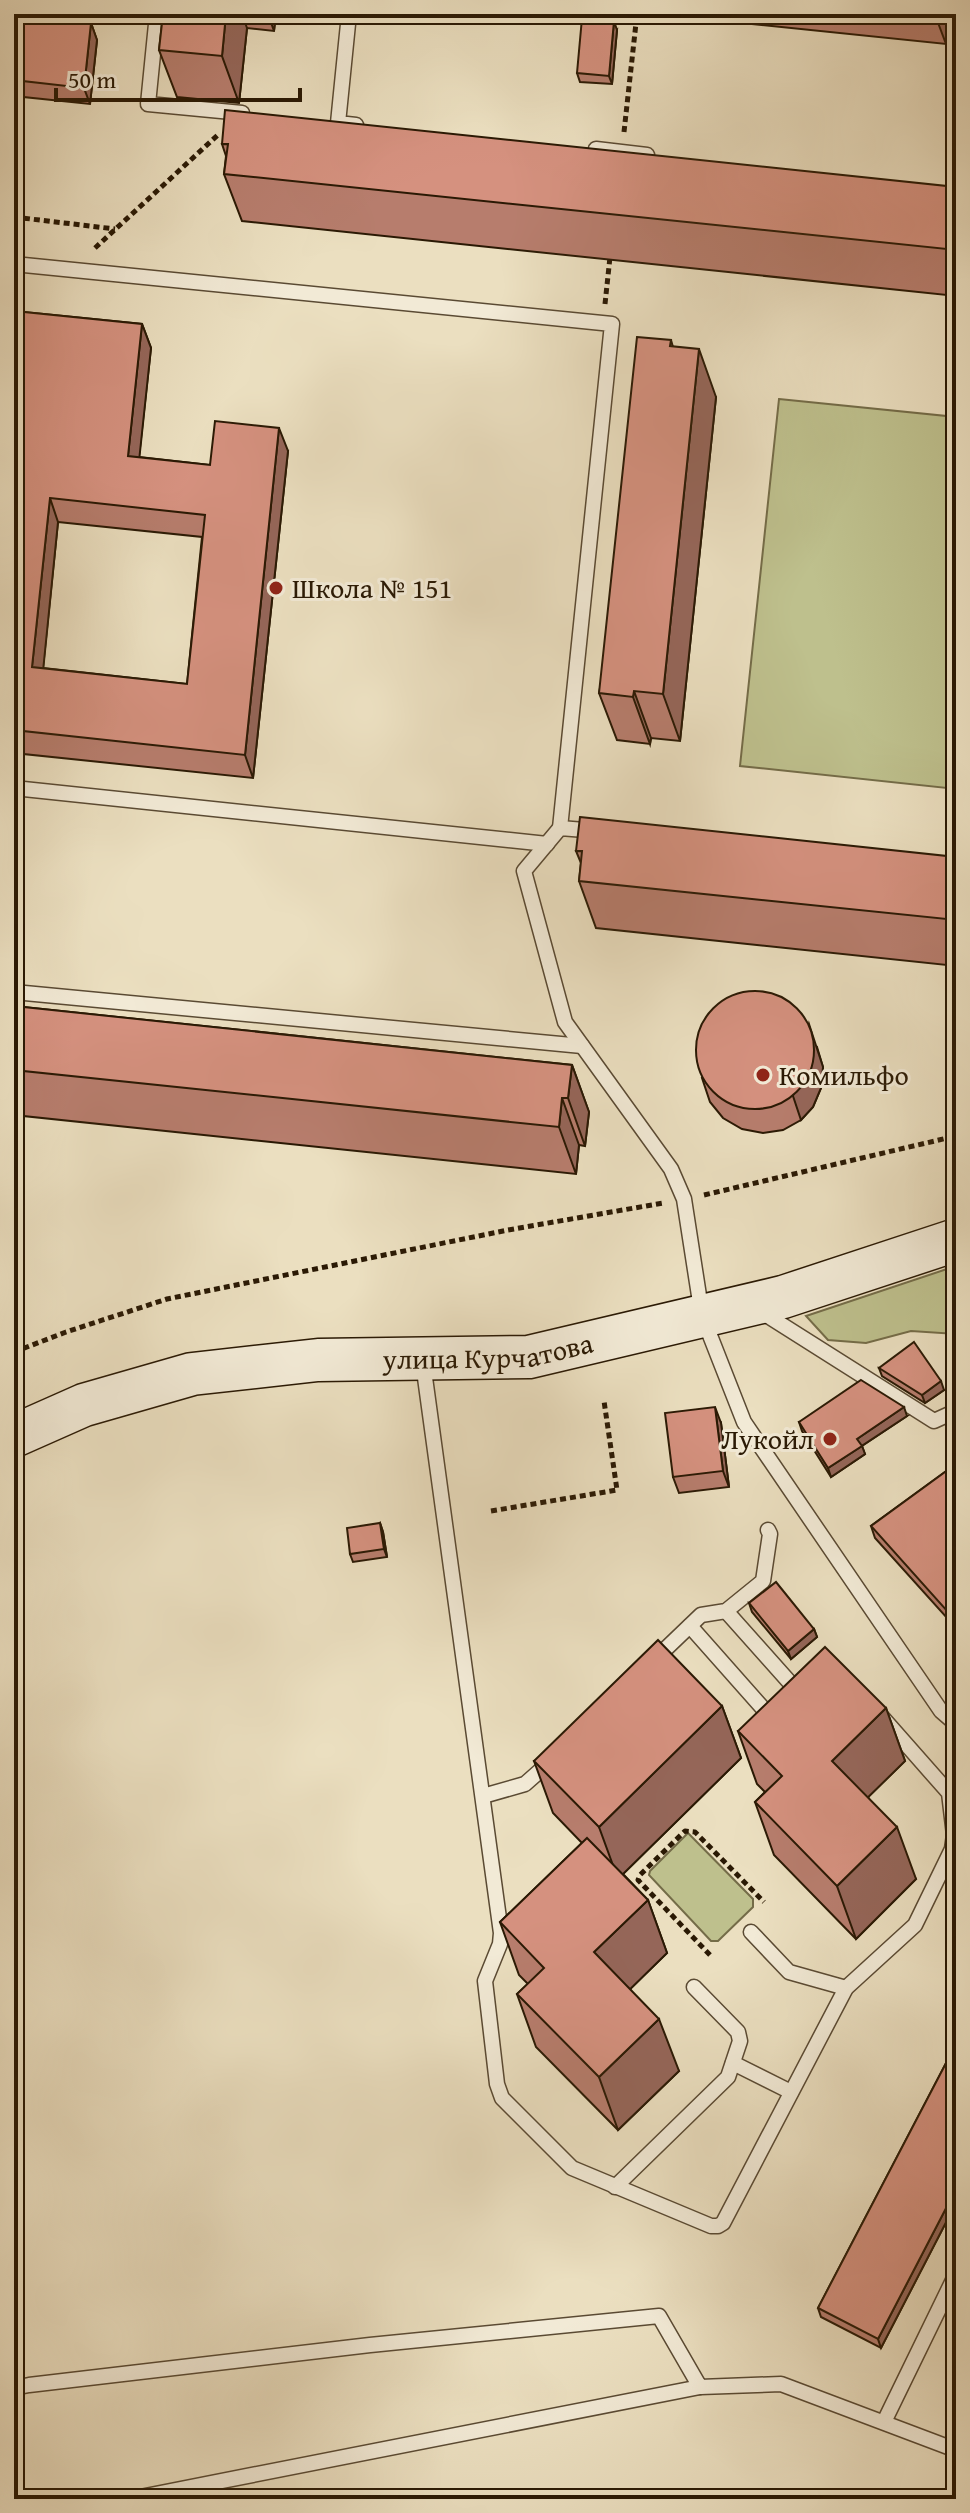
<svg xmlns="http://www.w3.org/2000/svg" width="970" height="2513" font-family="'Gentium Book Plus',serif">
	<rect width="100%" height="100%" fill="#ebdfc0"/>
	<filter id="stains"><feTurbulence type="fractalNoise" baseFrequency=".0025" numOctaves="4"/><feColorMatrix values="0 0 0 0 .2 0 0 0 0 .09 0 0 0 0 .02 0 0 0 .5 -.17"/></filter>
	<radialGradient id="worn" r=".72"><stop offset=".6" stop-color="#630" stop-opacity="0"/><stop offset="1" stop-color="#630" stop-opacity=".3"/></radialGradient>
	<g fill="#bec08d" stroke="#746c48" stroke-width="2">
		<polygon points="779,399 956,417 956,789 740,766"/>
		<polygon points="956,1266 956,1334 911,1331 866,1343 828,1340 806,1316"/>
		<polygon points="688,1833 753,1899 753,1907 718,1941 711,1941 649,1875 650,1871"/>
	</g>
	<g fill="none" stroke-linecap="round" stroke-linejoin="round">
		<g stroke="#5a4a33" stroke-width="17">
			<g id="lane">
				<polyline points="157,14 148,104 242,113"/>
				<polyline points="349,14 338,123 356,125"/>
				<polyline points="596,149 647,155"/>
				<polyline points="14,264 612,324 560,828"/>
				<polyline points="14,788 547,844"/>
				<polyline points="597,831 560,828 524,871 565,1022 671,1169 684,1199 702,1315 744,1422 941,1711 956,1724"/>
				<polyline points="14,992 582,1046"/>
				<polyline points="760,1311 934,1421 956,1411"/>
				<polyline points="423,1363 501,1933 500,1944 485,1981 497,2084 502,2098 572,2168 711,2226 718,2226 723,2223 846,1988 915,1925 952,1849 954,1835 949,1793 883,1718"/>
				<polyline points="726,1611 800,1694"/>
				<polyline points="690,1626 768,1714 775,1716"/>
				<polyline points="652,1662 701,1615 726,1611 763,1581 770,1534 768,1530"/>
				<polyline points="483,1796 525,1784 551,1761"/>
				<polyline points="751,1932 789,1972 846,1988"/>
				<polyline points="733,2063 791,2092"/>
				<polyline points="615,2187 728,2077 740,2041 738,2032 694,1987"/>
				<polyline points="14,2388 29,2385 370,2345 659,2316 700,2387 781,2384 956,2450"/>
				<polyline points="884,2422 956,2274"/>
				<polyline points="130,2499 700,2387"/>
			</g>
		</g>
		<g stroke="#2a1904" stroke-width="45">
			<g id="secondary">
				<path id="s1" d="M14 1436 84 1405 192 1374 318 1360 529 1357 783 1297 956 1240"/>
			</g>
		</g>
		<g stroke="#2a1904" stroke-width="5" stroke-dasharray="6 4" stroke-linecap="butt">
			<polyline points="624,132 637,14"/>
			<polyline points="14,217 115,229"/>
			<polyline points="95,248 220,133"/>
			<polyline points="605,304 610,257"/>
			<polyline points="704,1195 956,1136"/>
			<polyline points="14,1352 66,1332 167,1299 508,1230 663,1203"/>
			<polyline points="491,1511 617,1490 604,1401"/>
			<polyline points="710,1955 638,1880 640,1875 685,1831 695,1832 764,1902"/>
		</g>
		<use href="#lane" stroke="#f2ead6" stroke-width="14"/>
		<use href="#secondary" stroke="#f2ead6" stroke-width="42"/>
	</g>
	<g fill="#b77d6d" stroke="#2a1904" stroke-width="2" fill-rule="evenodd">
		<polygon points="163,14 276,14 274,31 247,28 239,103 177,97 159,50"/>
		<polygon points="699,14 948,14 946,44 703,19"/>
		<polygon points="14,20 91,23 97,40 90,104 14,96"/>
		<polygon points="617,30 612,84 580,82 577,73"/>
		<polygon points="222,144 956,187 956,296 242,221 224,174 226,156"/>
		<path d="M14 311 142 324 151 348 139 457 210 465 288 451 253 778 14 753ZM58 522 202 537 187 684 43 668Z"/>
		<polygon points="671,340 673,347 716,397 680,741 651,738 650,744 617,740 599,693"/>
		<polygon points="576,851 956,857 956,966 596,928 579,881 581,863"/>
		<polygon points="14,1006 572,1065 589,1112 585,1146 579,1145 576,1174 14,1115"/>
		<polygon points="817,1047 823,1067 821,1088 813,1107 801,1120 783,1130 763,1133 742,1129 723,1118 710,1102 702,1078"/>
		<polygon points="879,1368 944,1390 925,1403 882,1376"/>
		<polygon points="907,1416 862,1446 865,1454 831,1477 802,1431 799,1422"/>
		<polygon points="721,1423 729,1487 679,1493 673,1477"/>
		<polygon points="956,1464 956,1628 875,1538 871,1526"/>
		<polygon points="380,1523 383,1532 387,1557 353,1562 350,1554"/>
		<polygon points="749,1603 814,1629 817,1637 791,1659 752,1612"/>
		<polygon points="722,1706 741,1758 623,1874 648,1900 667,1953 630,1989 679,2071 618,2130 536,2047 517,1994 528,1984 519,1975 500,1922 582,1843 553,1813 534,1761"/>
		<polygon points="886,1708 905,1761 868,1797 916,1879 856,1939 774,1855 755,1802 765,1792 757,1784 738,1731"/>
		<polygon points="956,2044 956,2203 881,2348 821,2317 818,2308"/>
		<polygon points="956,2330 956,2362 952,2360 948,2348"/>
	</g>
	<g fill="#956659" stroke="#2a1904" stroke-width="2">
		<polygon points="226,14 242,14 247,28 239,103 222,56"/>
		<polygon points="268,14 276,14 274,31"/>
		<polygon points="938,14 948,14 946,44 937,20"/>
		<polygon points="614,21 617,30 612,84 609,76"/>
		<polygon points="91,23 97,40 90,104 84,88"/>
		<polygon points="142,324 151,348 137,480 128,456"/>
		<polygon points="699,349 716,397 680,741 663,694"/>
		<polygon points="279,428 288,451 253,778 245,755"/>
		<polygon points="50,498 58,522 41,691 32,667"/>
		<polygon points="634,691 651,738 650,744 633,697"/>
		<polygon points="809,1024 823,1067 821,1088 813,1107 801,1120 793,1096"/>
		<polygon points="572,1065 589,1112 585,1146 568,1098"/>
		<polygon points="562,1098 579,1145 576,1174 559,1127"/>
		<polygon points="941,1381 944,1390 925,1403 922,1395"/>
		<polygon points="715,1407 721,1423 729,1487 723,1471"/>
		<polygon points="904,1407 907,1416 860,1447 857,1439"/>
		<polygon points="862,1446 865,1454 831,1477 828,1468"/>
		<polygon points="380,1523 383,1532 387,1557 384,1549"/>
		<polygon points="814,1629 817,1637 791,1659 788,1651"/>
		<polygon points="722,1706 741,1758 618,1879 599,1827"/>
		<polygon points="886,1708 905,1761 852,1813 832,1761"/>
		<polygon points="897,1827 916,1879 856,1939 837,1886"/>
		<polygon points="648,1900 667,1953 614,2005 594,1952"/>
		<polygon points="659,2019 679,2071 618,2130 599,2077"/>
		<polygon points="956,2189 956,2203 881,2348 878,2339"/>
	</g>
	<g fill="#d5917f" stroke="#2a1904" stroke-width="2" fill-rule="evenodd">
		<polygon points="163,14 226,14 222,56 159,50"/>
		<polygon points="877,14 938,14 937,20"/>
		<polygon points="14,15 91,23 84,88 14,80"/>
		<polygon points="582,18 614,21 609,76 577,73"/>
		<polygon points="225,110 956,187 956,250 224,174 228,144 222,144"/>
		<path d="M14 311 142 324 128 456 210 465 215 421 279 428 245 755 14 730ZM50 498 205 515 187 684 32 667Z"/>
		<polygon points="637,337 671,340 670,346 699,349 663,694 634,691 633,697 599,693"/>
		<polygon points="580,817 956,857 956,920 579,881 582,851 576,851"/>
		<circle cx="755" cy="1050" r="59"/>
		<polygon points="14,1006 572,1065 568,1098 562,1098 559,1127 14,1070"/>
		<polygon points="914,1342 941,1381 922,1395 879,1368"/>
		<polygon points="861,1380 904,1407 857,1439 862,1446 828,1468 799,1422"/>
		<polygon points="715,1407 723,1471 673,1477 665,1413"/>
		<polygon points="956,1464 956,1545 955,1546 956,1548 956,1621 871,1526"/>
		<polygon points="380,1523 384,1549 350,1554 347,1528"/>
		<polygon points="776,1582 814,1629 788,1651 749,1603"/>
		<polygon points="658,1640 722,1706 599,1827 534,1761"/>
		<polygon points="825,1647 886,1708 832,1761 897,1827 837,1886 755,1802 782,1776 738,1731"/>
		<polygon points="587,1838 648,1900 594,1952 659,2019 599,2077 517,1994 544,1968 500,1922"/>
		<polygon points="956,2044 956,2189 878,2339 818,2308"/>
		<polygon points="956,2330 956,2352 948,2348"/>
	</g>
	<g fill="#8f2418" stroke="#f2ead6" stroke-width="3">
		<circle cx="276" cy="588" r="8"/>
		<circle cx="763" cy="1075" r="8"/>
		<circle cx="830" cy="1439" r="8"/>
	</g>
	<g text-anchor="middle" stroke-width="6" stroke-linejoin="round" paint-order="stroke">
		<g font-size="28" fill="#2a1904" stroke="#f2ead6" text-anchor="start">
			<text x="292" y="598">Школа № 151</text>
			<text x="779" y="1085">Комильфо</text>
			<text x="814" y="1449" text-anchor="end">Лукойл</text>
		</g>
		<g font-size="28" fill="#2a1904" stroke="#f2ead6">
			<text dy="10" stroke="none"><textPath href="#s1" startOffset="486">улица Курчатова</textPath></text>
		</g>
	</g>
	<rect width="970" height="2513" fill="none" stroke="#ebdfc0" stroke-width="48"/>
	<rect x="16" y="16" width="938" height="2481" fill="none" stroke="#2a1904" stroke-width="4"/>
	<rect x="24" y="24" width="922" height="2465" fill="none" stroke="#2a1904" stroke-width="2"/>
	<path d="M56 88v12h244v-12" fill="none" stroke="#2a1904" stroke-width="4"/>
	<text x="68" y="88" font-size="24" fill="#2a1904" stroke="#f2ead6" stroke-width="6" paint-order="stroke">50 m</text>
	<rect width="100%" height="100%" filter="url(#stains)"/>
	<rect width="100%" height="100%" fill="url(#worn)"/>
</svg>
